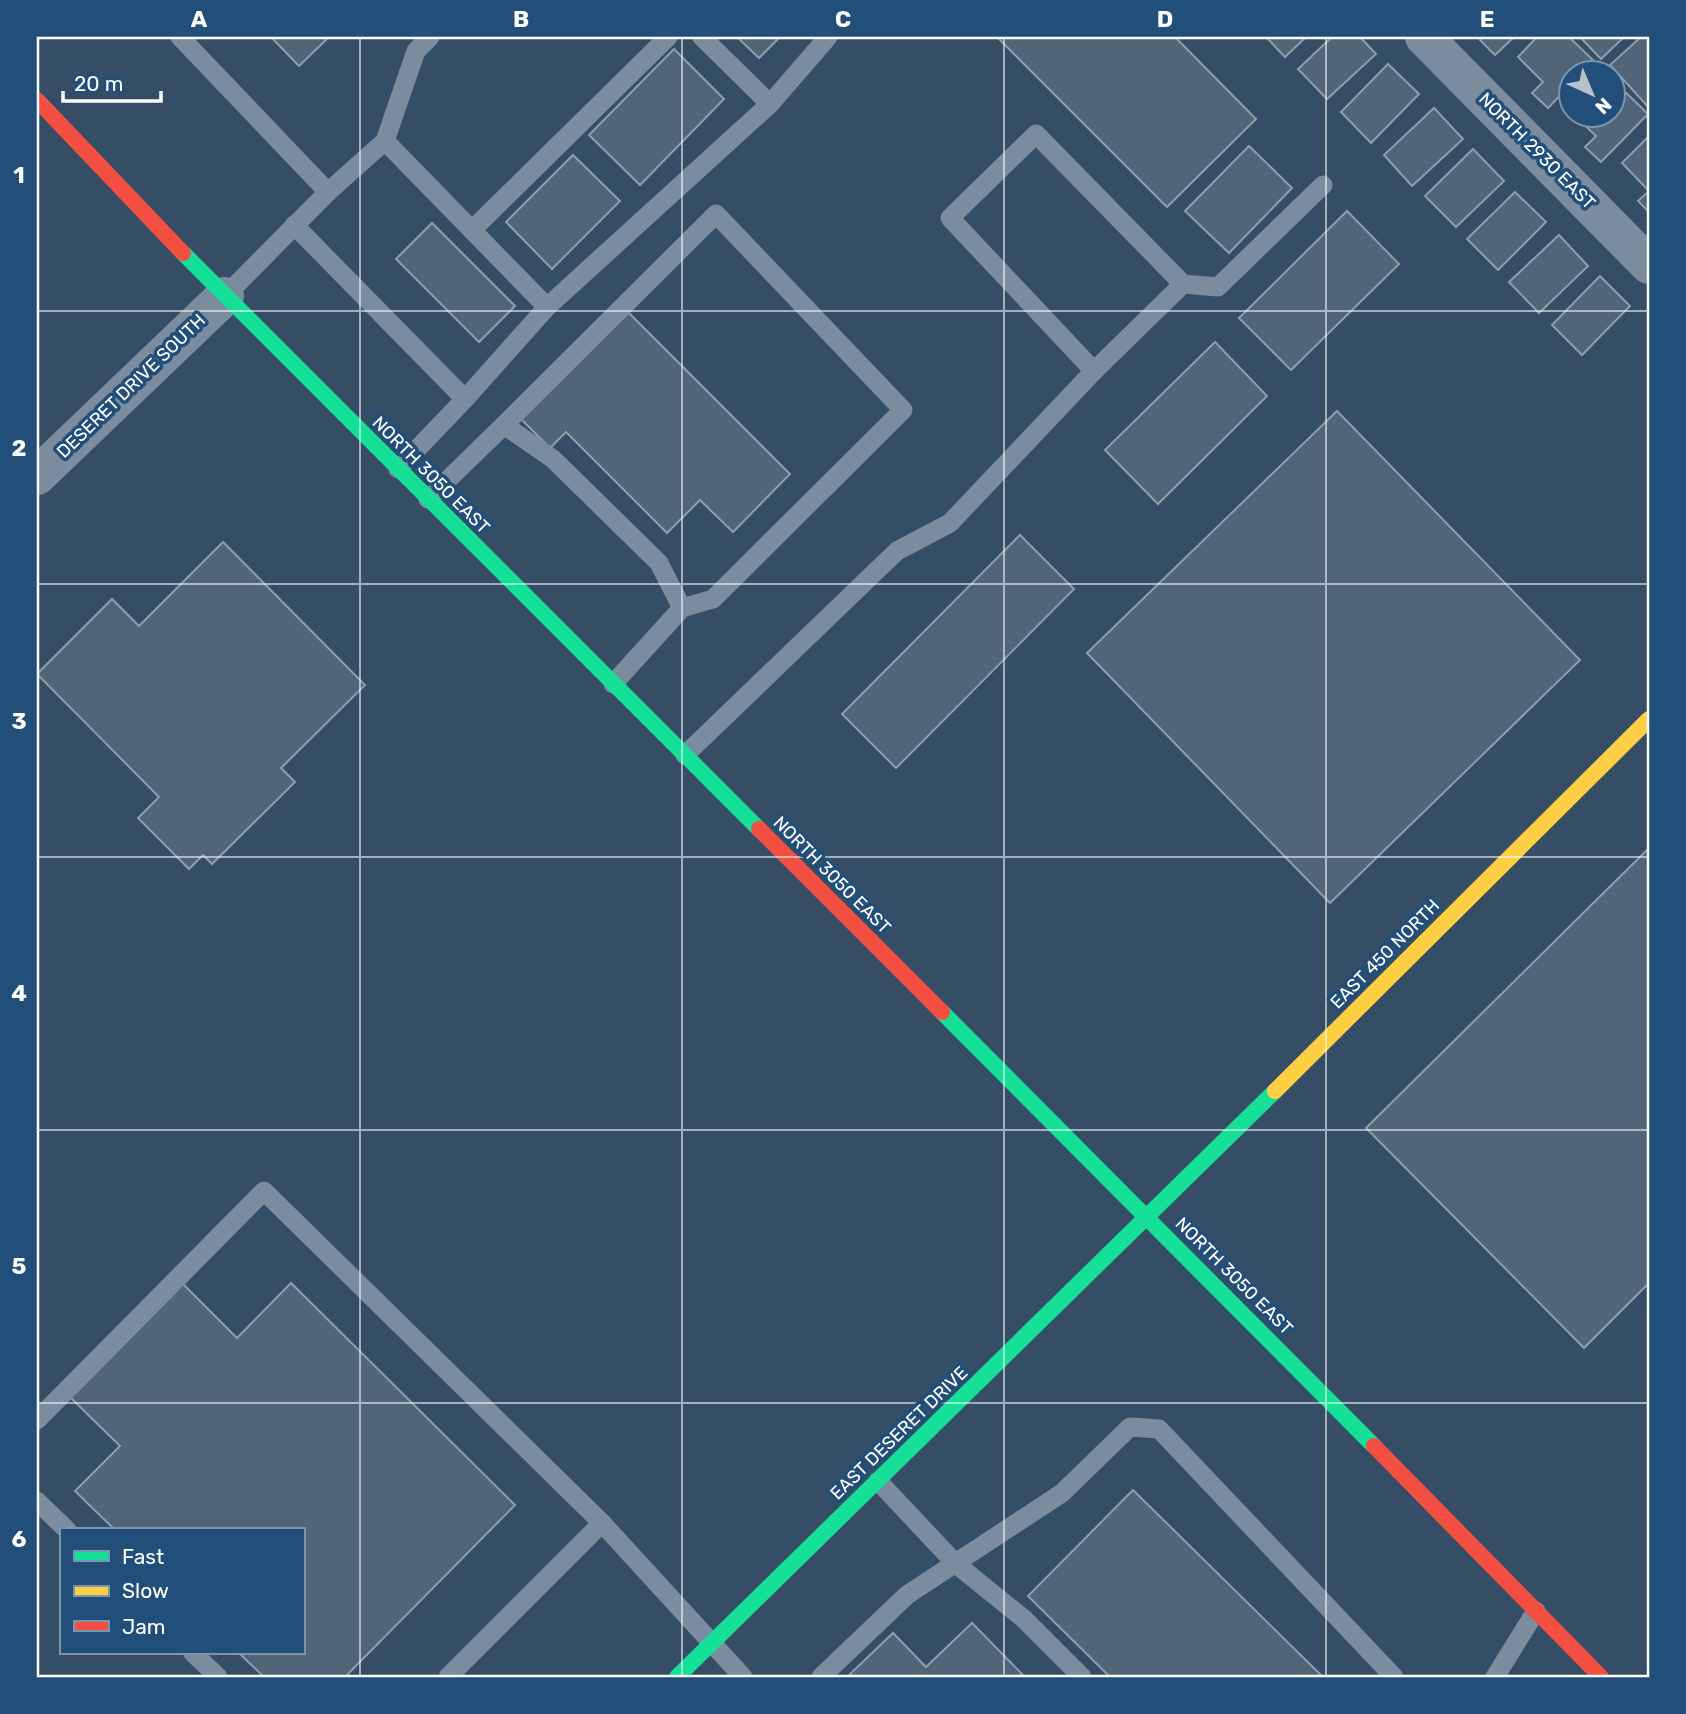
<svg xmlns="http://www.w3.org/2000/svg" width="1686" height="1714" font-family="Rubik,sans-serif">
	<rect width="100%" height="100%" fill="#354e66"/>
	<g fill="#506578" stroke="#8d9dac" stroke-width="2">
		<polygon points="271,37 329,37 299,66"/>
		<polygon points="737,37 780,37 759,58"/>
		<polygon points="997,37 1175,37 1256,119 1167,207"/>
		<polygon points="1266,37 1306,37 1285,57"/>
		<polygon points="1332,37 1360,37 1376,54 1327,99 1298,69"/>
		<polygon points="1483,37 1514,37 1495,55 1480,40"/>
		<polygon points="1537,37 1569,37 1594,61 1582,74 1570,74 1570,85 1548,108 1532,93 1543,82 1518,57"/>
		<polygon points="1580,37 1624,37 1601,59"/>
		<polygon points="1641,37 1649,37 1649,108 1610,65"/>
		<polygon points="674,49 724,99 640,185 589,135"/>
		<polygon points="1388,64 1419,94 1371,143 1341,112"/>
		<polygon points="1612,79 1648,114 1601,162 1585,147 1596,136 1575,116 1612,116"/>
		<polygon points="1434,108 1463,139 1412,186 1384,155"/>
		<polygon points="1649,136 1649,212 1638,201 1649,191 1622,163"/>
		<polygon points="1249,146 1292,188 1229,253 1185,211"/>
		<polygon points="1473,149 1504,181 1456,227 1425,196"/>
		<polygon points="573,155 620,201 552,269 506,222"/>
		<polygon points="1515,192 1546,222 1498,270 1467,239"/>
		<polygon points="1347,211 1399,264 1291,370 1239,318"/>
		<polygon points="432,223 515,306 479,342 396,259"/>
		<polygon points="1559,235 1588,266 1539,313 1509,282"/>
		<polygon points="1600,276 1630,306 1582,355 1552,325"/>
		<polygon points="628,312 790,474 733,532 700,500 667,533 566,432 550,448 521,419"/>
		<polygon points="1215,342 1267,396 1158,504 1105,450"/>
		<polygon points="1337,411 1580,660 1330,903 1087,653"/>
		<polygon points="1020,535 1074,589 896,768 842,714"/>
		<polygon points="223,542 365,685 281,768 295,782 212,864 203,855 189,869 138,818 159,797 37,674 112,599 139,626"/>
		<polygon points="1649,848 1649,1283 1584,1348 1366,1128"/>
		<polygon points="181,1282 237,1338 291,1283 515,1505 345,1677 264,1677 239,1653 303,1653 303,1530 115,1530 75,1491 120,1446 69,1396"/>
		<polygon points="1133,1490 1323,1677 1110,1677 1028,1596"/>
		<polygon points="972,1623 1025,1677 847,1677 893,1633 926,1667"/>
	</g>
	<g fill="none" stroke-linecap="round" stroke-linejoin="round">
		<g stroke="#7a8c9d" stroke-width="19">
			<polyline points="180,37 328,192 225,296"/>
			<polyline points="770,104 828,37"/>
			<polyline points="385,141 547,307 770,104 702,37"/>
			<polyline points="328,192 385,141 416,51 430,37"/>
			<polyline points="294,225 465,399 398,469"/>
			<polyline points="472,230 668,37"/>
			<polyline points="1094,371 950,218 1036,134 1183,284 1218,287 1323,185"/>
			<polyline points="465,399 547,307"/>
			<polyline points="504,425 716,214 903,410 713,599 682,608 613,684"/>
			<polyline points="428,499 504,425 553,459 659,563 682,608"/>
			<polyline points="685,755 897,551 950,523 1094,371 1183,284"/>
			<polyline points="37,1420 264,1191 602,1523 743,1677"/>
			<polyline points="878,1481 956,1564 1024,1619 1082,1677"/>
			<polyline points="37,1501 67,1530"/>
			<polyline points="193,1653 218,1677"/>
			<polyline points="448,1677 602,1523"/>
			<polyline points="821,1677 907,1595 1062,1493 1130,1427 1159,1429 1394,1677"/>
			<polyline points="1495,1677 1536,1611"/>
		</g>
		<g stroke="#7a8c9d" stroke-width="38">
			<polyline points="1424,37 1649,265"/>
			<polyline points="37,476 225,296"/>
		</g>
		<g stroke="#16e098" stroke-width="16">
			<polyline points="183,253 759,829"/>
			<polyline points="942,1012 1374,1446"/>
			<polyline points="677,1677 1275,1091"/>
		</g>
		<polyline stroke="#ffcf43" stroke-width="16" points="1275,1091 1649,719"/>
		<g stroke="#f24e42" stroke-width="16">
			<polyline points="37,100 183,253"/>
			<polyline points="759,829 942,1012"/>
			<polyline points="1374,1446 1601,1677"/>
		</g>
	</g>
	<path fill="none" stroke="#fff" stroke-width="2" stroke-opacity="0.55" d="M360 37V1677M682 37V1677M1004 37V1677M1326 37V1677M37 311H1649M37 584H1649M37 857H1649M37 1130H1649M37 1403H1649"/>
	<g text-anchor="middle" stroke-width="7" stroke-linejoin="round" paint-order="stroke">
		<g font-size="18" fill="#fff" stroke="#214f7a">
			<text transform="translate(1537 151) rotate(45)" y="6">NORTH 2930 EAST</text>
			<text transform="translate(131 386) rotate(-44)" y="6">DESERET DRIVE SOUTH</text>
			<text transform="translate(431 475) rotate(45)" y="6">NORTH 3050 EAST</text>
			<text transform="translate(832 875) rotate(45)" y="6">NORTH 3050 EAST</text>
			<text transform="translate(1385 954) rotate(-45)" y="6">EAST 450 NORTH</text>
			<text transform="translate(1234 1276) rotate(45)" y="6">NORTH 3050 EAST</text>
			<text transform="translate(899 1433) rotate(-44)" y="6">EAST DESERET DRIVE</text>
		</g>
	</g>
	<rect width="1686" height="1714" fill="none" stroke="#214f7a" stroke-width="77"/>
	<rect x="60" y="1528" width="245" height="126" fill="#214f7a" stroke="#7a95af" stroke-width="2"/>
	<rect x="74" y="1551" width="35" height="10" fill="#16e098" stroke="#7a95af" stroke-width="2"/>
	<text x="122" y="1564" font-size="21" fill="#ffffff">Fast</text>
	<rect x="74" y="1586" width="35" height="10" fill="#ffcf43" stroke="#7a95af" stroke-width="2"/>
	<text x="122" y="1598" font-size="21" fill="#ffffff">Slow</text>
	<rect x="74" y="1621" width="35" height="10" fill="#f24e42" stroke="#7a95af" stroke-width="2"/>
	<text x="122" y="1634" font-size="21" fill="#ffffff">Jam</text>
	<g transform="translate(1592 94) rotate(136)"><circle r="33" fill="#214f7a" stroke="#7a95af" stroke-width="2"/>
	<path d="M0-5L12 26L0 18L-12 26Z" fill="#b8c1c9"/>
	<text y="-10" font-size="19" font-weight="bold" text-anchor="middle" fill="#ffffff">N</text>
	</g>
	<path d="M63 91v10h98v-10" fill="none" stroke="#ffffff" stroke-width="3.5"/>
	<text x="74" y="91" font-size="21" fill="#ffffff" stroke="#214f7a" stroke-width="5" paint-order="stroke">20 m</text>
	<rect x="38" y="38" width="1610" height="1638" fill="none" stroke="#fff" stroke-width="2.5"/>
	<g font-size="23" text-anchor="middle" font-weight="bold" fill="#fff">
		<text x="199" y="27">A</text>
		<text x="521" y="27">B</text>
		<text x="843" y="27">C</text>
		<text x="1165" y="27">D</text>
		<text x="1487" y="27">E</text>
		<text x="19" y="183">1</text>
		<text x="19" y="456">2</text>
		<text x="19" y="729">3</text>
		<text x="19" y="1001">4</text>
		<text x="19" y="1274">5</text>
		<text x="19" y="1547">6</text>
	</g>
</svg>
